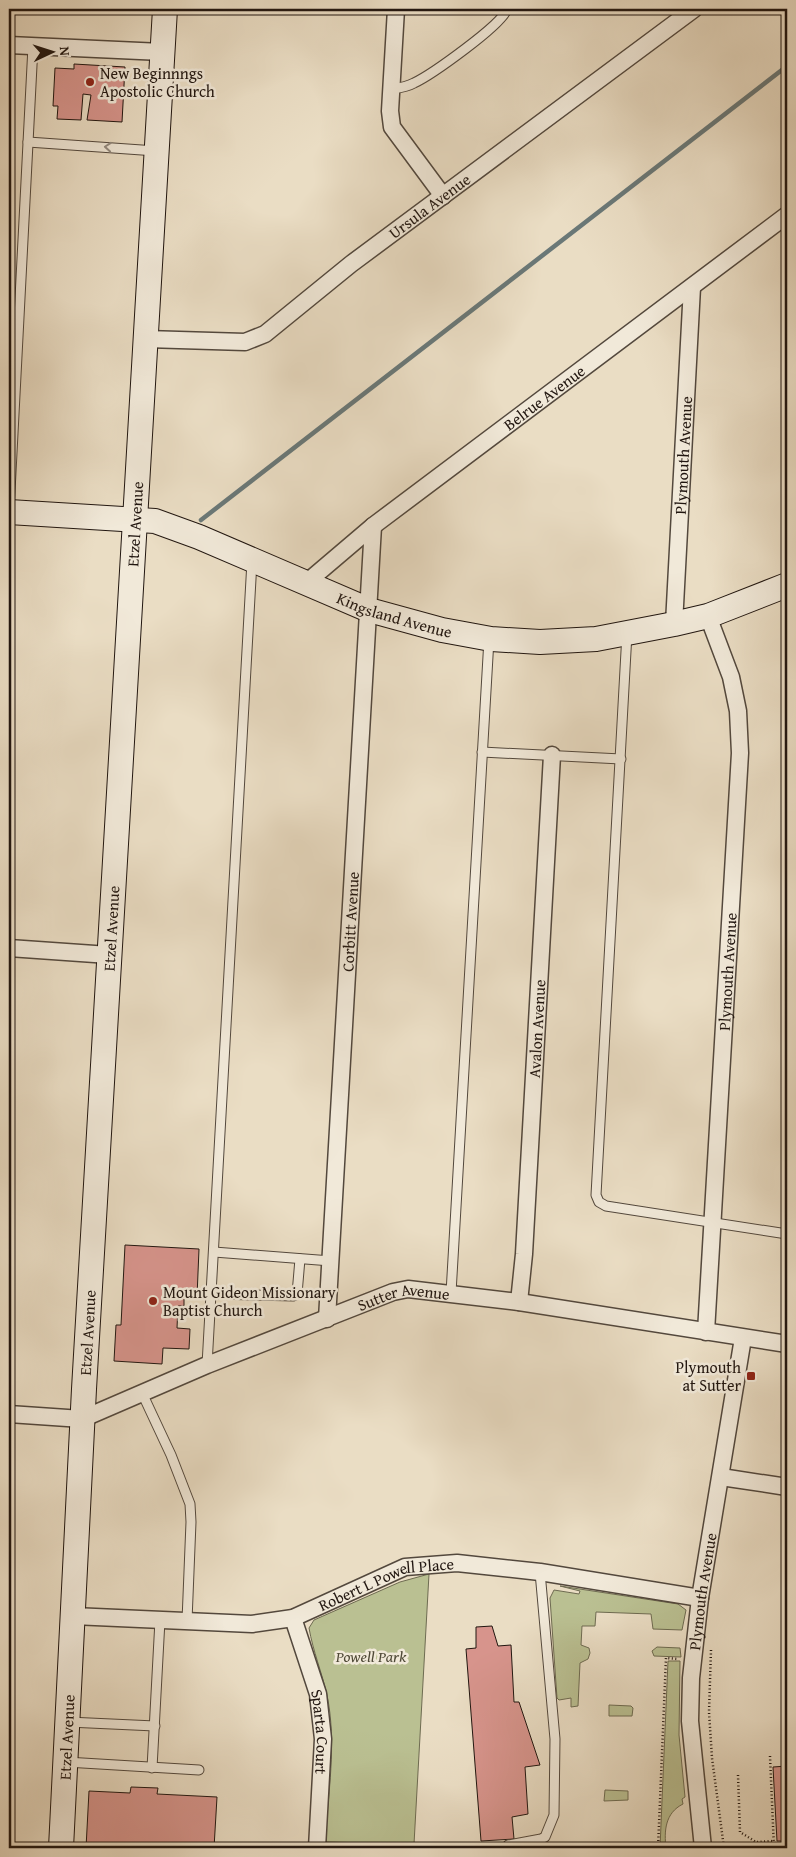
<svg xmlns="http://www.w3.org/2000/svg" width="796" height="1857" font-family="'Gentium Book Plus',serif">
	<rect width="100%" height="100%" fill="#eaddc4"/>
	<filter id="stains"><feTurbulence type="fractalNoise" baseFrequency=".004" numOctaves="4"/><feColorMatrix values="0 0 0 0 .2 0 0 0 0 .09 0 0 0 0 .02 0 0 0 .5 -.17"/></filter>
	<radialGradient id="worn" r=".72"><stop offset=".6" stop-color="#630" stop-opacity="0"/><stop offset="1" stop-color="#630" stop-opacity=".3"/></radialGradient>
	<g fill="#bac092" stroke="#6e6b51">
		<path d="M429 1574 414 1844 325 1842C328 1794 337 1743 327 1695 322 1673 313 1651 309 1628L314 1620 400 1582Z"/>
		<polygon points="560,1586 678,1604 686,1610 682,1630 653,1629 651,1614 596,1612 595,1626 582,1626 581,1645 589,1648 590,1653 588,1659 580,1663 578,1706 571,1707 571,1698 559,1700 557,1698 550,1598 554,1590 579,1594 580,1591"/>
		<polygon points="657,1647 680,1648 681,1657 654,1656 652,1651"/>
		<path d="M668 1661H680L679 1735 685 1797 682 1799 683 1804C665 1813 664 1831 666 1848H660Z"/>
		<polygon points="609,1705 631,1706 633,1708 632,1716 609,1716"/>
		<polygon points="605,1790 628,1791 628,1800 604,1801"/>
	</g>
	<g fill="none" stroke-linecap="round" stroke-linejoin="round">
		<polyline stroke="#6a7877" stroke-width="4.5" points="201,520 787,66"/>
	</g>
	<g fill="#d7948c" stroke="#211610">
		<polygon points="74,64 125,67 122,122 87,120 91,95 83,94 81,120 57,119 58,106 53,106 55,68 74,69"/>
		<polygon points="125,1245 199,1249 197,1297 184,1296 184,1306 178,1306 177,1328 190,1329 189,1349 163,1348 162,1364 114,1361 116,1325 121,1325"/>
		<polygon points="492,1626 498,1646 511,1645 514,1702 519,1702 540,1765 525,1767 528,1814 512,1817 514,1839 481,1841 466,1649 476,1648 476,1627"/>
		<polygon points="787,1766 787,1841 777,1841 773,1767"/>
		<polygon points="131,1787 158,1788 157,1794 217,1797 214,1848 86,1848 89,1791 130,1793"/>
	</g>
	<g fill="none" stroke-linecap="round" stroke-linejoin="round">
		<g stroke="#53483d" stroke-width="11">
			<g id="lane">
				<path d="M392 89C399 88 407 87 414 83 431 75 502 25 507 9"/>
				<polyline points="28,142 156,151"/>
				<polyline points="9,511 33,46"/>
				<polyline points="627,633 596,1195 599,1202 606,1206 787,1234"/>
				<polyline points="482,752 621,759"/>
				<polyline points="214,1252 331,1261"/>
				<polyline points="451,1293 489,639"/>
				<polyline points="211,1294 293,1296 297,1294 300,1259"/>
				<polyline points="207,1365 252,561"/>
				<polyline points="142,1393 171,1455 190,1504 191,1522 187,1621"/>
				<polyline points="68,1722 155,1726"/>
				<polyline points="66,1762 199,1770"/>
				<polyline points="152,1768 160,1620"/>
				<polyline points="508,1845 541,1839 545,1837 554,1815 555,1739 540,1572"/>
			</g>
		</g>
		<g stroke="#53483d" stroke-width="19">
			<g id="street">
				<polyline points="396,9 390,111 392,127 443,196"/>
				<polyline points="9,45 162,52"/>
				<path id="s1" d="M146 339 245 342 265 334 351 264 694 9"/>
				<path id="s2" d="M306 583 373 526 787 215"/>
				<path id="s3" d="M674 624 692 287"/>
				<polyline points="9,948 109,955"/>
				<path id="s4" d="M519 1302 524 1254 552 755"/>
				<path id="s5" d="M327 1319 373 526"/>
				<path id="s6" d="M706 1332 740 753 738 711 731 677 708 616"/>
				<path id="s7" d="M9 1414 82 1419 207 1365 393 1292 408 1289 519 1302 787 1344"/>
				<polyline points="721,1477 787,1487"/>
				<path id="s8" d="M73 1616 252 1624 293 1618 405 1567 457 1563 540 1572 700 1598"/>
				<path id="s9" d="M293 1618 318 1694 323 1739 317 1848"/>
				<path id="s10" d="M703 1848 690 1721 691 1678 700 1598 743 1338"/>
			</g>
		</g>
		<g stroke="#211610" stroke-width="26">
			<g id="secondary">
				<path id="s11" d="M9 512 155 521 199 537 369 610 442 630 491 639 540 642 596 639 674 624 708 616 787 585"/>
				<path id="s12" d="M61 1848 84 1389 165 9"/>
			</g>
		</g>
		<g stroke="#211610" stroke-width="2.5" stroke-dasharray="1 2.5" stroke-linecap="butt">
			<polyline points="711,1650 709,1712 712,1758 724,1848"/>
			<polyline points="770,1756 774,1848"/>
			<polyline points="738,1775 740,1832 756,1842 774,1841"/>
			<polyline points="658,1848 666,1658 677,1659"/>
		</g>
		<use href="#lane" stroke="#f1e9d9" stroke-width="9"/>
		<use href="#street" stroke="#f1e9d9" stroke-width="16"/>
		<use href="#secondary" stroke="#f1e9d9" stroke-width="24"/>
	</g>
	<defs><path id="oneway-chevron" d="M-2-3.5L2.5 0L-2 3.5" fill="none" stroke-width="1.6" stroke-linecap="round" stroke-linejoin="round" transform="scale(1.25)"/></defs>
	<use stroke="#938a7f" href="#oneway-chevron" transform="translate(108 147) rotate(-175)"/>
	<g fill="#8f2418" stroke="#f1e9d9" stroke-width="2">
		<circle cx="90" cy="82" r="5"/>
		<circle cx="153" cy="1301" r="5"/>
		<rect x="746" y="1371" width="10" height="10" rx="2.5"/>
	</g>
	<g text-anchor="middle" stroke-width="5" stroke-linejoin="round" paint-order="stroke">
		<g font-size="16" fill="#211610" stroke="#f1e9d9" text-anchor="start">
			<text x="100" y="79">New Beginnngs<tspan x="100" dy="18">Apostolic Church</tspan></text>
			<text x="163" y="1298">Mount Gideon Missionary<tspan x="163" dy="18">Baptist Church</tspan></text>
			<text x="741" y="1373" text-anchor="end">Plymouth<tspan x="741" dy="18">at Sutter</tspan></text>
		</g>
		<g font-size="16" fill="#211610" stroke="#f1e9d9">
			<text dy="6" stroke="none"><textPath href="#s1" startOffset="329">Ursula Avenue</textPath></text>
			<text dy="6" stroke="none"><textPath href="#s2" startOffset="302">Belrue Avenue</textPath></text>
			<text dy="6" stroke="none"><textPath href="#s3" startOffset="169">Plymouth Avenue</textPath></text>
			<text dy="6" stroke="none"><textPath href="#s12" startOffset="1326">Etzel Avenue</textPath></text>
			<text dy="6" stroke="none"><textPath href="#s11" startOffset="404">Kingsland Avenue</textPath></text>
			<text dy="6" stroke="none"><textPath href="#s5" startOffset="398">Corbitt Avenue</textPath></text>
			<text dy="6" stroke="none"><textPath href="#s12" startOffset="921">Etzel Avenue</textPath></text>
			<text dy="6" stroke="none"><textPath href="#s6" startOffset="361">Plymouth Avenue</textPath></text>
			<text dy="6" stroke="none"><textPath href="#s4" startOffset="274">Avalon Avenue</textPath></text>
			<text dy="6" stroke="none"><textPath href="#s7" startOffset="419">Sutter Avenue</textPath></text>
			<text dy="6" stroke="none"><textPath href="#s12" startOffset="516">Etzel Avenue</textPath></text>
			<text dy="6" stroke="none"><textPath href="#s8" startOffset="321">Robert L Powell Place</textPath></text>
			<text dy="6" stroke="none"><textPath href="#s10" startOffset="258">Plymouth Avenue</textPath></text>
			<text dy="6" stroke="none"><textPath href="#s9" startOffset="118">Sparta Court</textPath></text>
			<text dy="6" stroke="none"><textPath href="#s12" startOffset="111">Etzel Avenue</textPath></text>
		</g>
		<g font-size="16" font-style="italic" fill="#4f4937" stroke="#f1e9d9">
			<text x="371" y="1662">Powell Park</text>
		</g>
	</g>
	<rect width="796" height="1857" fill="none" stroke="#eaddc4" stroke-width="30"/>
	<rect x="10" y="10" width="776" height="1837" fill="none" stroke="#211610" stroke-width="2.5"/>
	<rect x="15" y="15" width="766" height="1827" fill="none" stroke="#211610"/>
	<g transform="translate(52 52) rotate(86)" stroke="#f1e9d9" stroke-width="4" paint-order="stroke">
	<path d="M0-4L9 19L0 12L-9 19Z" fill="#211610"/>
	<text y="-8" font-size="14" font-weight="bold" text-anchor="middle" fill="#211610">N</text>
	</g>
	<rect width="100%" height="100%" filter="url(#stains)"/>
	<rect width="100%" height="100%" fill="url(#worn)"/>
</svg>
